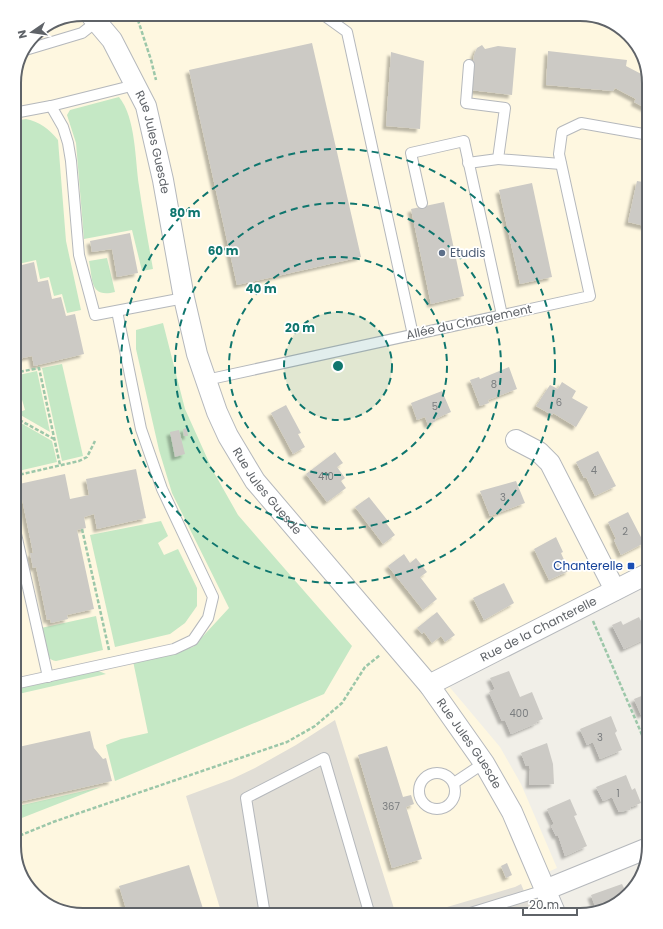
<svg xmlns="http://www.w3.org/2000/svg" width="663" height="929" font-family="Poppins,sans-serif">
	<defs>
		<filter id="shadow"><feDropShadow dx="-3.5" dy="3.5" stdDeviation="1" flood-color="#0004"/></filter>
	</defs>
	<rect width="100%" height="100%" fill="#f1efe8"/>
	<polygon fill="#fef7e0" points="83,14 584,14 615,23 640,48 649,83 649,575 442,678 500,747 521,784 557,868 539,876 556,915 79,915 48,906 23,881 14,846 14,78 21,52 37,31"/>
	<g fill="#e1ded6">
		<polygon points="335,720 396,915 222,915 186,796 232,779 255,768 296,745"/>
		<polygon points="521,884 534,915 420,915 515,887"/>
	</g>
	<g fill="#c5e8c5">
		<path d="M119 97C136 118 135 160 139 186 143 214 148 241 153 269L142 271 132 230 84 239 76 143 67 115 70 110Z"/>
		<path d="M26 119C40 122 49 129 58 140L66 241 81 310 67 313 62 294 54 296 49 277 40 279 36 260 14 265V121Z"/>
		<path d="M107 258 115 292C90 298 93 281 89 261Z"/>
		<polygon points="163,323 185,409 212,469 238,515 352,646 324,694 115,781 106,745 121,739 148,733 133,661 193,647 229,608 172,493 159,450 136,349 136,330"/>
		<polygon points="62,364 83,456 62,461 42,368"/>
		<polygon points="37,371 50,432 17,413 25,410 21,396 14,398 14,376"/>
		<polygon points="14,419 52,441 57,462 14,472"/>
		<polygon points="161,521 168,536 158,543 164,555 178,549 197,588 197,606 185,623 170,634 115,647 90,535"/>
		<path d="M96 616 103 650 56 661C42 659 43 641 41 628Z"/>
		<polygon points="14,636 21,669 14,670"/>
		<polygon points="96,670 106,674 14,695 14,688"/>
		<polygon points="101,787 14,821 14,807"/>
	</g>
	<g fill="#cccac5" filter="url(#shadow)">
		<polygon points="312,43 361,257 237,285 189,70"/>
		<polygon points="482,45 485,49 498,46 516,48 512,95 470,90 474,55 477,48"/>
		<polygon points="548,51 627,60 626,66 647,77 649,110 634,102 636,99 615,88 613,91 546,85"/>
		<polygon points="391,52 424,61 420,129 386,126"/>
		<polygon points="637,181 649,183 649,227 628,222"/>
		<polygon points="532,183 552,277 520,284 499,190"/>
		<polygon points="444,202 464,296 431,304 411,209"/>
		<polygon points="130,233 138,273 117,277 112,249 92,252 90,241"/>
		<polygon points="34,262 38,282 48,280 52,299 61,297 66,316 75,314 84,354 34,366 32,356 14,360 14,267"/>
		<polygon points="509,367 517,389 488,400 489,403 480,406 470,380 479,377 480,379"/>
		<polygon points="562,382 576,391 572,398 588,407 576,427 553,413 552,415 536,406 550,385 558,389"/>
		<polygon points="442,391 451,412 435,419 436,421 428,425 425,417 417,420 411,403"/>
		<polygon points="286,405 301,433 298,434 305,447 293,454 271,413"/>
		<polygon points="187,428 188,436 184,436 183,429"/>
		<polygon points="179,430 185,454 175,457 170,432"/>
		<polygon points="598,451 616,486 595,496 586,477 584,478 576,462"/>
		<polygon points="335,452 343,463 337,467 345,478 341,481 346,488 327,502 306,474"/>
		<polygon points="136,469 146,518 97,529 94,514 84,517 86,528 77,530 94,609 67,615 68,619 51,623 50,619 47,620 36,567 33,568 30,553 33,553 19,484 65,474 70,499 89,495 86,479"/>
		<polygon points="516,481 525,503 490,516 480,491"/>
		<polygon points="369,497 388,521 386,523 395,535 383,544 355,507"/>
		<polygon points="628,512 644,543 621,555 614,540 616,539 608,522"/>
		<polygon points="556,537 563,552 561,553 569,571 549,580 534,549"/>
		<polygon points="404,554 410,563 416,558 427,572 420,577 437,599 423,610 388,566"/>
		<polygon points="504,583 514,603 484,620 473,598"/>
		<polygon points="437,612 455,635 445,642 441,636 432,643 424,632 422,634 417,628"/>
		<polygon points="639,617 649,637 624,649 612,625 621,621 623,625"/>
		<polygon points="509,671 520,697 532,692 543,719 536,722 537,723 511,734 505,720 502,721 489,692 495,689 490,678"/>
		<polygon points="649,693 649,711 641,715 634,699"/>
		<polygon points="611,716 617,731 615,733 622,750 600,759 593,742 587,745 580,729"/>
		<polygon points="90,731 94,748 103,759 106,758 112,781 14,803 14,748"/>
		<polygon points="547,743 553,764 554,784 529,785 530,769 529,766 526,766 521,753"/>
		<polygon points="387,746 403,797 411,795 414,804 406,807 422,859 392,868 358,755"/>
		<polygon points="626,775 632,790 635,788 641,803 631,807 630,810 619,812 612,797 603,801 596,787"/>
		<polygon points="570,799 577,815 574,816 587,846 565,856 558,835 556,836 551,826 554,824 547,809"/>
		<polygon points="507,863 512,875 506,878 501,866"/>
		<polygon points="189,865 205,915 128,915 119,886"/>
		<polygon points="622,884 627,894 615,906 607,908 606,905 596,909 591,895"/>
	</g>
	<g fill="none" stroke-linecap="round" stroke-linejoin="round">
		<g stroke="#b5b8bc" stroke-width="12">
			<g id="lane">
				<polyline points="322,14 347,32 413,335"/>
				<polyline points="22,51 82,33 96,22"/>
				<polyline points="469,65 466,103 505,108 498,159 561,164"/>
				<polyline points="51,106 135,85"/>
				<polyline points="14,113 51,106 63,127 68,143 71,161 79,255 95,315 184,298"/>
				<polyline points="468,163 498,159"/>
				<polyline points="422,203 411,153 464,141 502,315"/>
				<polyline points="206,380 590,296 559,154 562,132 581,123 649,135"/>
				<polyline points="14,525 48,677"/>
				<polyline points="14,684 174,649 193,640 208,618 213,597 162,489 141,429 117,311"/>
				<circle cx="437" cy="791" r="18"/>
				<polyline points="454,783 484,763"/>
				<polyline points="265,915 246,798 324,758 369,912 374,915"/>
				<polyline points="464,915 545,890"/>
			</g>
		</g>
		<g stroke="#b5b8bc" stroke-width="22">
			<g id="street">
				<path id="s1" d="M90 14 112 40 146 106 163 180 184 298 197 354 217 412 228 436 255 481 429 685 484 763 512 812 556 915"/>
				<polyline points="516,440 539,452 550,463 615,590"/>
				<path id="s2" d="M429 685 649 573"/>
				<polyline points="545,890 648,848"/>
			</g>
		</g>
		<g stroke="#9cc7a9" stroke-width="2.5" stroke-dasharray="4 2" stroke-linecap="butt">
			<polyline points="136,14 151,60 156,80"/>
			<polyline points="14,373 39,368 60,465"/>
			<polyline points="14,417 54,439"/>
			<polyline points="14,476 79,461 87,457 95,441"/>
			<polyline points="82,529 109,650"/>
			<polyline points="593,621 649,751"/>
			<polyline points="14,838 53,822 287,742 315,726 342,703 365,667 380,655"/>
		</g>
		<use href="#lane" stroke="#fff" stroke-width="10"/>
		<use href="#street" stroke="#fff" stroke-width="20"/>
	</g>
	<circle cx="338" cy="366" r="54" fill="#0f766e" fill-opacity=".12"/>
	<g fill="none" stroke="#0f766e" stroke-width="2" stroke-dasharray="7 5">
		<circle cx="338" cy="366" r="54"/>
		<circle cx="338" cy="366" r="109"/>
		<circle cx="338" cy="366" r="163"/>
		<circle cx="338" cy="366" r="217"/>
	</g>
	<circle fill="#5c6f8a" stroke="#fff" stroke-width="1.5" cx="442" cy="253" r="4"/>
	<rect fill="#1a4fb4" stroke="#fff" stroke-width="1.5" x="627" y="562" width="8" height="8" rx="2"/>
	<g text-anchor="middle" stroke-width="3.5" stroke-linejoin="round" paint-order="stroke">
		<g font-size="10" fill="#7a7d7f">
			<text x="494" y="388">8</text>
			<text x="559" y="406">6</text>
			<text x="435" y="410">5</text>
			<text x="594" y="474">4</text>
			<text x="326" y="480">410</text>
			<text x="503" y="501">3</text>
			<text x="625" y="535">2</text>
			<text x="519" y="717">400</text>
			<text x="600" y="741">3</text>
			<text x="618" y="797">1</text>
			<text x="391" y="810">367</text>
		</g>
		<g font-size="12" fill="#5f6368" stroke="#fff">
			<text dy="4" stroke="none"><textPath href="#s1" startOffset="145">Rue Jules Guesde</textPath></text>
			<text transform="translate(469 322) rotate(-12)" y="4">Allée du Chargement</text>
			<text dy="4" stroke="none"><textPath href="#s1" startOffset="517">Rue Jules Guesde</textPath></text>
			<text dy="4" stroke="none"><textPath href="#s2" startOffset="123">Rue de la Chanterelle</textPath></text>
			<text dy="4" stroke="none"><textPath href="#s1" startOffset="841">Rue Jules Guesde</textPath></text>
		</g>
		<g font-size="12" fill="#4e5e75" stroke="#fff" text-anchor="start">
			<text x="450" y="257">Etudis</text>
		</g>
		<g font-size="12" fill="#164399" stroke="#fff" text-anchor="end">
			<text x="623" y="570">Chanterelle</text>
		</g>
	</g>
	<path d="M0 0H663V929H0ZM83 21H580A62 62 0 0 1 642 83V846A62 62 0 0 1 580 908H83A62 62 0 0 1 21 846V83A62 62 0 0 1 83 21Z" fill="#fff" fill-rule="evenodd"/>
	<path fill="none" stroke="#5f6368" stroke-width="2" d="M83 21H580A62 62 0 0 1 642 83V846A62 62 0 0 1 580 908H83A62 62 0 0 1 21 846V83A62 62 0 0 1 83 21Z"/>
	<circle cx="338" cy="366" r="6" fill="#0f766e" stroke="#fff" stroke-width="2"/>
	<g font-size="12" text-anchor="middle" font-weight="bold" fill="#0f766e" stroke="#fff" stroke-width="3.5" stroke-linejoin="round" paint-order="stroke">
		<text x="185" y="217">80 m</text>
		<text x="223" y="255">60 m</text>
		<text x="261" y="293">40 m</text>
		<text x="300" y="332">20 m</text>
	</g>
	<g transform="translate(32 32) rotate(257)" stroke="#ffffff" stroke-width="3" paint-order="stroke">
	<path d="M0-3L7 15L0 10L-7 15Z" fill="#5f6368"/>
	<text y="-6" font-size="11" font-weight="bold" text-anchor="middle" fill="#5f6368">N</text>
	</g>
	<path d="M523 909v6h54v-6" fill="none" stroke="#5f6368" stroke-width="2"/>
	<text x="529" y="909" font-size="12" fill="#5f6368" stroke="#ffffff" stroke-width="3" paint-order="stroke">20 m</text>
</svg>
